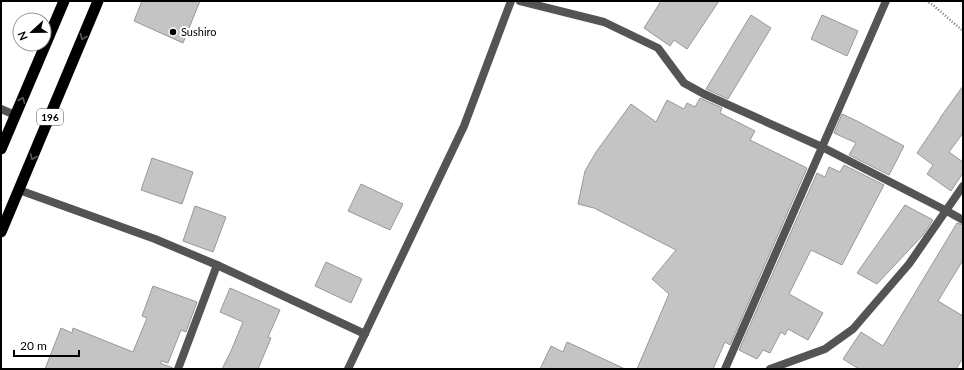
<svg xmlns="http://www.w3.org/2000/svg" width="964" height="370" font-family="Lato,sans-serif">
	<rect width="100%" height="100%" fill="#fff"/>
	<g fill="#c4c4c4" stroke="#989898">
		<polygon points="142,1 200,1 183,43 134,21"/>
		<polygon points="661,1 719,1 687,49 674,40 670,46 644,28"/>
		<polygon points="751,15 771,28 728,99 706,89"/>
		<polygon points="822,15 858,31 847,56 811,39"/>
		<polygon points="963,86 963,133 949,152 963,162 963,173 951,191 927,174 933,165 917,153 940,119 940,118"/>
		<polygon points="700,98 722,108 720,113 755,131 750,140 807,168 730,345 725,342 713,369 637,369 669,294 652,279 676,250 594,208 578,204 585,171 596,152 631,104 656,122 667,100 684,109 687,103 695,107"/>
		<polygon points="842,114 857,121 904,146 889,175 849,155 856,143 834,133"/>
		<polygon points="152,158 193,172 182,204 141,190"/>
		<polygon points="844,165 884,185 842,265 811,250 789,294 823,313 808,340 788,329 785,335 781,332 770,353 763,350 757,359 739,350 817,173 825,177 829,167 840,172"/>
		<polygon points="361,184 403,204 390,230 348,211"/>
		<polygon points="905,205 933,220 923,235 877,284 857,273"/>
		<polygon points="195,206 226,217 213,252 183,241"/>
		<polygon points="957,223 963,225 963,260 938,301 963,316 963,358 956,369 859,369 843,359 861,332 883,346"/>
		<polygon points="326,262 362,279 351,303 315,286"/>
		<polygon points="153,286 197,302 186,332 181,330 168,363 161,361 160,363 173,368 173,369 45,369 61,328 72,333 73,328 133,352 147,318 142,316"/>
		<polygon points="230,288 280,310 268,337 271,338 258,369 222,369 231,351 243,322 220,312"/>
		<polygon points="567,342 625,369 540,369 551,346 563,352"/>
	</g>
	<g fill="none" stroke-linecap="round" stroke-linejoin="round">
		<polyline stroke="#767676" stroke-width="2.5" stroke-dasharray="1 2" stroke-linecap="butt" points="926,1 933,5 963,31"/>
		<g stroke="#545454" stroke-width="8">
			<polyline points="520,1 604,22 658,48 684,83 704,94 822,147 945,210 963,220"/>
			<polyline points="1,109 15,115"/>
			<polyline points="19,190 155,239 217,265 365,334"/>
			<polyline points="178,369 217,265"/>
			<polyline points="348,369 464,126 511,1"/>
			<polyline points="725,369 886,1"/>
			<polyline points="770,369 825,349 853,329 909,264 963,186"/>
		</g>
		<g stroke="#000" stroke-width="11">
			<polyline points="1,149 64,1"/>
			<polyline points="1,232 98,1"/>
		</g>
	</g>
	<defs><path id="oneway-chevron" d="M-2-3.5L2.5 0L-2 3.5" fill="none" stroke-width="1.6" stroke-linecap="round" stroke-linejoin="round"/></defs>
	<g stroke="#595959">
		<use href="#oneway-chevron" transform="translate(83 37) rotate(113)"/>
		<use href="#oneway-chevron" transform="translate(22 100) rotate(-67)"/>
		<use href="#oneway-chevron" transform="translate(33 157) rotate(113)"/>
	</g>
	<circle fill="#000" stroke="#fff" stroke-width="1.5" cx="173" cy="32" r="4"/>
	<g text-anchor="middle" stroke-width="4" stroke-linejoin="round" paint-order="stroke">
		<rect fill="#fff" stroke="#4c4c4c" stroke-width="1" x="37" y="109" width="26" height="16" rx="3"/>
		<g font-size="10" font-weight="bold" fill="#000">
			<text x="50" y="121">196</text>
		</g>
		<g font-size="11" fill="#000" stroke="#fff" text-anchor="start">
			<text x="181" y="36">Sushiro</text>
		</g>
	</g>
	<rect width="964" height="370" fill="none" stroke="#000000" stroke-width="4"/>
	<g transform="translate(32 32) rotate(248)"><circle r="19" fill="#ffffff" stroke="#999999"/>
	<path d="M0-3L7 15L0 10L-7 15Z" fill="#000000"/>
	<text y="-6" font-size="11" font-weight="bold" text-anchor="middle" fill="#000000">N</text>
	</g>
	<path d="M14 350v6h65v-6" fill="none" stroke="#000000" stroke-width="2"/>
	<text x="20" y="350" font-size="12" fill="#000000" stroke="#ffffff" stroke-width="3" paint-order="stroke">20 m</text>
</svg>
